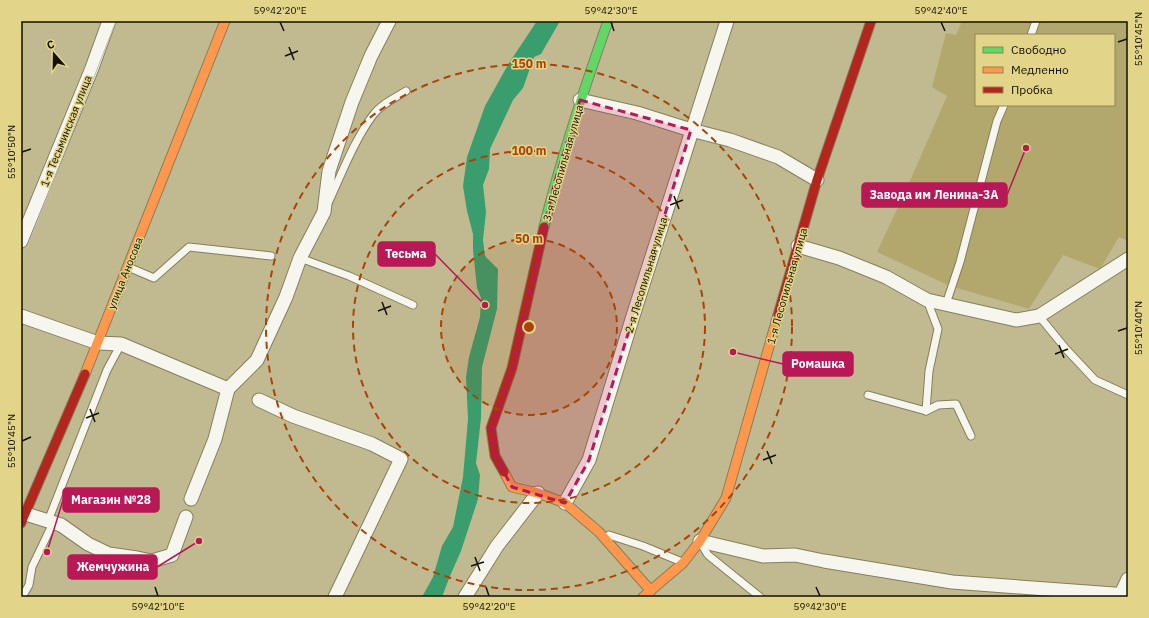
<svg xmlns="http://www.w3.org/2000/svg" width="1149" height="618" font-family="'IBM Plex Sans',sans-serif">
	<rect width="100%" height="100%" fill="#c1ba91"/>
	<path fill="#b2a86d" fill-rule="evenodd" d="M962 21H1128V241L1119 237 1100 269 1063 255 1029 309 950 286 877 252 906 190 947 96 932 87 946 33 956 35ZM976 35H1114V105H976Z"/>
	<polygon fill="#3a9d6d" points="537,21 560,21 541,54 534,57 523,88 513,100 490,149 489,169 483,185 486,212 483,240 485,256 498,269 497,309 482,367 481,418 476,463 480,475 478,499 461,551 450,576 442,597 422,597 433,577 442,546 453,527 463,477 468,419 466,377 469,357 480,317 481,298 477,288 473,250 473,234 467,211 463,186 467,157 485,106 509,63"/>
	<g fill="none" stroke-linecap="round" stroke-linejoin="round">
		<g stroke="#847f5d" stroke-width="9">
			<g id="lane">
				<polyline points="1031,35 1036,21"/>
				<path d="M329 201C342 173 355 139 373 115 381 104 395 98 406 91"/>
				<polyline points="300,258 349,276 413,305"/>
				<polyline points="128,267 154,278 189,247 271,256"/>
				<polyline points="946,304 960,262 997,121 1004,105"/>
				<polyline points="1039,316 1066,349 1095,380 1128,395"/>
				<polyline points="868,395 926,411 929,371 938,329 927,300"/>
				<polyline points="926,411 938,405 956,404 971,436"/>
				<polyline points="48,521 107,370 121,344"/>
				<polyline points="609,535 643,546 682,562"/>
				<polyline points="700,542 708,555 760,597"/>
				<polyline points="22,597 29,585 32,567 53,523"/>
			</g>
		</g>
		<g stroke="#847f5d" stroke-width="15">
			<g id="street">
				<polyline points="580,100 637,113 691,130 730,140 778,157 817,180"/>
				<polyline points="21,241 92,68 109,21"/>
				<polyline points="798,246 839,258 886,277 927,300 1016,320 1039,316 1128,259"/>
				<polyline points="21,316 98,343 121,344 228,389"/>
				<polyline points="259,400 293,416 372,444 401,459 335,597"/>
				<polyline points="191,499 215,439 228,389 257,360 286,297 300,258 324,212 329,171 352,102 371,56 389,21"/>
				<polyline points="565,503 589,460 633,316 727,21"/>
				<polyline points="26,514 61,525 88,544 109,554 137,558 152,561 172,555 186,517"/>
				<polyline points="700,541 763,556 795,555 824,561 952,582 1128,595"/>
				<polyline points="465,597 497,546 538,493"/>
				<polyline points="1121,597 1121,594 1128,579"/>
			</g>
		</g>
		<g stroke="#847f5d" stroke-width="11">
			<path id="fast" d="M544 227C561 157 584 89 608 21"/>
		</g>
		<g stroke="#847f5d" stroke-width="11">
			<g id="slow">
				<polyline points="85,374 225,21"/>
				<polyline points="504,472 512,487 538,493 565,503 599,532 651,591"/>
				<polyline points="643,597 683,563 700,541 726,498 778,315"/>
			</g>
		</g>
		<g stroke="#847f5d" stroke-width="11">
			<g id="jam">
				<polyline points="778,315 817,180 871,21"/>
				<polyline points="504,472 495,456 491,428 512,368 544,227"/>
				<polyline points="21,523 85,374"/>
			</g>
		</g>
		<use href="#lane" stroke="#f6f5ee" stroke-width="7"/>
		<use href="#street" stroke="#f6f5ee" stroke-width="13"/>
		<use href="#fast" stroke="#63d668" stroke-width="9"/>
		<use href="#slow" stroke="#ff974d" stroke-width="9"/>
		<use href="#jam" stroke="#b3261e" stroke-width="9"/>
		<polyline stroke="#c0bdb2" stroke-width="1" points="21,263 116,21"/>
	</g>
	<path fill="#b91856" fill-opacity="0.2" stroke="#b91856" stroke-width="3" stroke-dasharray="8 5" stroke-linejoin="round" d="M580 100 691 130 589 460 565 503 512 487 495 456 491 428 512 368 555 181Z"/>
	<path fill="none" stroke="#151100" stroke-width="1.5" d="M280 22 284 31M611 22 614 31M941 22 945 31M1118 42 1127 39M289 47 294 60M285 56 298 51M22 152 31 149M674 196 679 209M670 205 683 200M382 302 387 315M378 311 391 306M1118 331 1127 328M1059 345 1064 358M1055 354 1068 349M90 409 95 422M86 418 99 413M22 441 31 437M767 451 772 464M763 460 776 455M475 557 480 571M471 566 484 562M155 587 158 596M486 587 489 596M816 587 820 596"/>
	<circle cx="529" cy="327" r="88" fill="#a94308" fill-opacity=".12"/>
	<g fill="none" stroke="#a94308" stroke-width="2" stroke-dasharray="7 5">
		<circle cx="529" cy="327" r="88"/>
		<circle cx="529" cy="327" r="176"/>
		<circle cx="529" cy="327" r="263"/>
	</g>
	<g text-anchor="middle" stroke-width="3" stroke-linejoin="round" paint-order="stroke">
		<g font-size="11" fill="#151100" stroke="#e2d58a">
			<text transform="translate(66 131) rotate(-68)" y="4">1-я Тесьминская улица</text>
			<text transform="translate(563 163) rotate(-74)" y="4">3-я Лесопильная улица</text>
			<text transform="translate(125 273) rotate(-68)" y="4">улица Аносова</text>
			<text transform="translate(646 275) rotate(-73)" y="4">2-я Лесопильная улица</text>
			<text transform="translate(787 286) rotate(-74)" y="4">1-я Лесопильная улица</text>
		</g>
	</g>
	<circle cx="529" cy="327" r="6" fill="#a94308" stroke="#e2d58a" stroke-width="2"/>
	<g font-size="12" text-anchor="middle" font-weight="bold" fill="#a94308" stroke="#e2d58a" stroke-width="3" stroke-linejoin="round" paint-order="stroke">
		<text x="529" y="68">150 m</text>
		<text x="529" y="155">100 m</text>
		<text x="529" y="243">50 m</text>
	</g>
	<path fill="none" stroke="#b91856" stroke-width="1.5" d="M1026 148L1007 195M485 305L435 254M733 352L783 364M47 552L63 500M199 541L157 567"/>
	<g fill="#b91856" stroke="#e2d58a" stroke-width="1.5">
		<circle cx="1026" cy="148" r="4"/>
		<circle cx="485" cy="305" r="4"/>
		<circle cx="733" cy="352" r="4"/>
		<circle cx="47" cy="552" r="4"/>
		<circle cx="199" cy="541" r="4"/>
	</g>
	<g fill="#b91856" stroke="#b91856" stroke-width="1.5">
		<rect x="862" y="183" width="145" height="24" rx="4"/>
		<rect x="378" y="242" width="57" height="24" rx="4"/>
		<rect x="783" y="352" width="70" height="24" rx="4"/>
		<rect x="63" y="488" width="96" height="24" rx="4"/>
		<rect x="68" y="555" width="89" height="24" rx="4"/>
	</g>
	<g font-size="12" text-anchor="middle" font-weight="bold" fill="#fff">
		<text x="934" y="199">Завода им Ленина-3А</text>
		<text x="406" y="258">Тесьма</text>
		<text x="818" y="368">Ромашка</text>
		<text x="111" y="504">Магазин №28</text>
		<text x="113" y="571">Жемчужина</text>
	</g>
	<rect width="1149" height="618" fill="none" stroke="#e2d58a" stroke-width="44"/>
	<rect x="975" y="34" width="140" height="72" fill="#e2d58a" stroke="#908753"/>
	<rect x="983" y="47" width="20" height="6" fill="#63d668" stroke="#908753"/>
	<text x="1011" y="54" font-size="12" fill="#151100">Свободно</text>
	<rect x="983" y="67" width="20" height="6" fill="#ff974d" stroke="#908753"/>
	<text x="1011" y="74" font-size="12" fill="#151100">Медленно</text>
	<rect x="983" y="87" width="20" height="6" fill="#b3261e" stroke="#908753"/>
	<text x="1011" y="94" font-size="12" fill="#151100">Пробка</text>
	<g transform="translate(54 54) rotate(340)" stroke="#e2d58a" stroke-width="3" paint-order="stroke">
	<path d="M0-3L7 15L0 10L-7 15Z" fill="#151100"/>
	<text y="-6" font-size="11" font-weight="bold" text-anchor="middle" fill="#151100">С</text>
	</g>
	<rect x="22" y="22" width="1105" height="574" fill="none" stroke="#151100" stroke-width="1.5"/>
	<g font-size="10" text-anchor="middle" fill="#151100">
		<text x="280" y="14">59°42'20"E</text>
		<text x="611" y="14">59°42'30"E</text>
		<text x="941" y="14">59°42'40"E</text>
		<text transform="translate(1138 39) rotate(-90)" y="4">55°10'45"N</text>
		<text transform="translate(11 152) rotate(-90)" y="4">55°10'50"N</text>
		<text transform="translate(1138 328) rotate(-90)" y="4">55°10'40"N</text>
		<text transform="translate(11 441) rotate(-90)" y="4">55°10'45"N</text>
		<text x="158" y="610">59°42'10"E</text>
		<text x="489" y="610">59°42'20"E</text>
		<text x="820" y="610">59°42'30"E</text>
	</g>
</svg>
